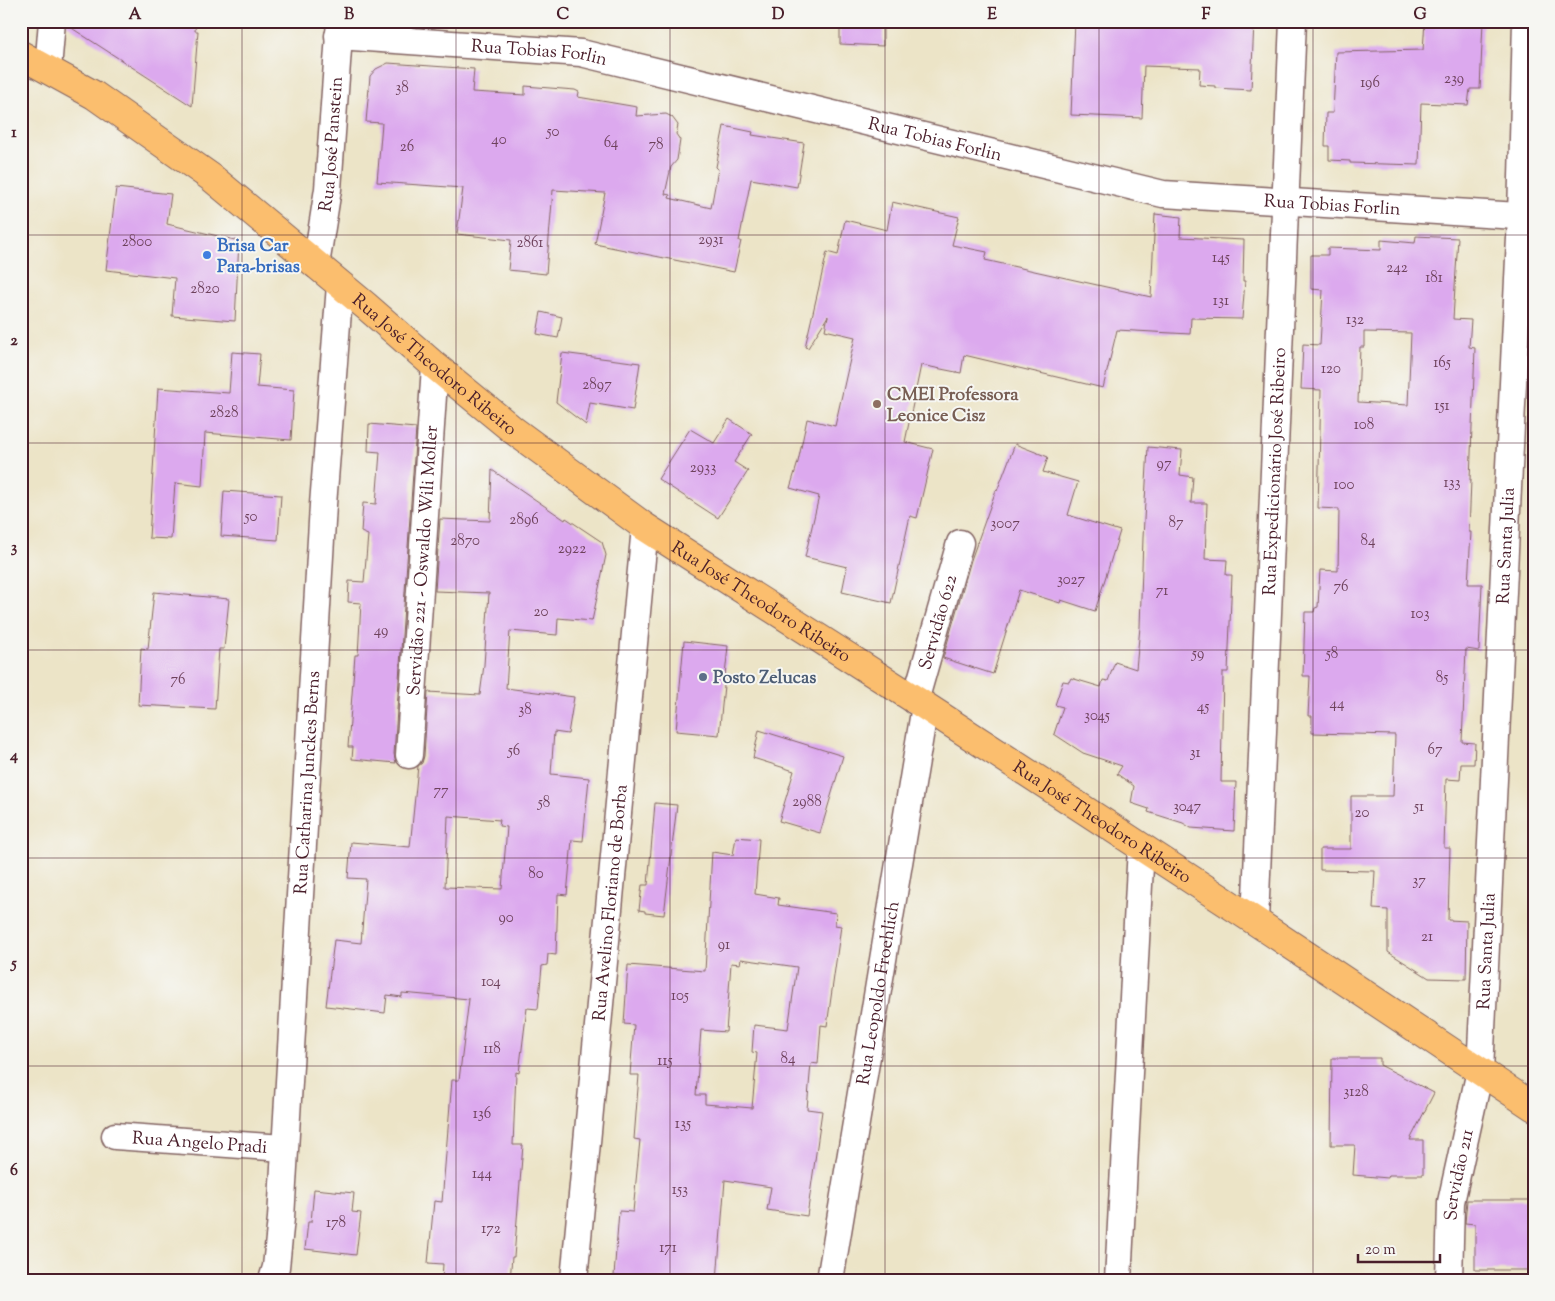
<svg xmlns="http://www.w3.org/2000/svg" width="1555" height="1301" font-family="'Sorts Mill Goudy',serif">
	<rect width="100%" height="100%" fill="#f6f6f2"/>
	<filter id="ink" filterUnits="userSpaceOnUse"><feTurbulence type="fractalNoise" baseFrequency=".02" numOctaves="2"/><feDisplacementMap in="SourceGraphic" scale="10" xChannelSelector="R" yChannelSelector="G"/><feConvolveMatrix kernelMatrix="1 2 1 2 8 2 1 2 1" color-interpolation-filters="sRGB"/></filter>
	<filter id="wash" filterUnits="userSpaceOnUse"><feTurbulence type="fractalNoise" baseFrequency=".0096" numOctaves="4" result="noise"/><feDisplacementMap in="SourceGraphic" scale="20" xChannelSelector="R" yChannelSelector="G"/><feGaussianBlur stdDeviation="1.12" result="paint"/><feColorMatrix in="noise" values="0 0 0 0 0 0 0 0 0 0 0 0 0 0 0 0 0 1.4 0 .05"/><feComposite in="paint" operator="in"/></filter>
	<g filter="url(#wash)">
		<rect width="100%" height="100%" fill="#ece4c7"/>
		<g id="blocks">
			<g fill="#dca9ee" fill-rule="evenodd">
				<polygon points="67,21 196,21 195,31 198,31 192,106 67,25"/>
				<polygon points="840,21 883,21 883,46 840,44"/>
				<polygon points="1075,21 1254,21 1251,90 1215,88 1215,86 1199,85 1200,68 1144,66 1142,118 1071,115"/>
				<polygon points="1425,21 1483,21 1480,89 1470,89 1468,105 1421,103 1419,165 1350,163 1350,161 1329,160 1329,146 1325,146 1326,113 1333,113 1336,52 1423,50"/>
				<polygon points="388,63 474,69 472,92 525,95 525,86 575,90 579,92 578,97 637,107 636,116 666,114 672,117 678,125 676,134 680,140 677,160 671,167 665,194 670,195 669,198 711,208 718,169 716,167 724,126 753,132 752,135 804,143 797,187 751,179 739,241 741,241 734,272 595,244 605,193 553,190 546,274 508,270 511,240 457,234 463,188 377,182 382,123 366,122 370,76 376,69"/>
				<polygon points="116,188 171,194 167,224 239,241 235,321 172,316 175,278 106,270"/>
				<polygon points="892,202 959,217 952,245 987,252 985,260 1151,297 1155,214 1181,217 1180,237 1244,240 1243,281 1245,281 1242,319 1191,318 1190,334 1117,330 1103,388 964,355 961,373 921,365 905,442 933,449 917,518 910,516 891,603 842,592 847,567 805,557 819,496 790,488 798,462 807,419 835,426 855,337 825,330 828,316 808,348 805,347 827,252 838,255 845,220 887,230"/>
				<path d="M1416 236 1458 238 1453 319 1471 320 1469 347 1475 348 1470 480H1471L1469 532H1471L1468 584H1482L1479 651 1466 649 1462 742 1475 743 1474 764H1461L1460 780 1446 779 1444 848H1450L1448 920 1467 921 1466 979 1429 978 1388 952V910L1373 909 1375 871 1320 870V849H1351V796H1393L1395 735 1312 733V716H1308L1310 676H1303L1305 612H1314L1315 608 1318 607 1320 570 1338 571 1339 509 1318 508 1321 390 1301 389 1303 344 1320 345 1323 290 1311 289V255H1328V248L1381 250V240L1415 243ZM1364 332 1411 333 1408 405 1358 402 1360 347H1364Z"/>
				<polygon points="541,312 562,317 558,338 537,334"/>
				<polygon points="232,352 260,354 257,387 294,390 291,440 205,433 202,486 175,483 171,539 149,538 158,388 229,393"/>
				<polygon points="562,353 640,363 633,410 590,403 586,425 556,402"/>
				<polygon points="729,419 752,434 734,462 748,471 718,518 658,479 690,429 714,443"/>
				<polygon points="369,424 416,428 394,754 396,763 352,759 353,747 348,747 355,655 358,655 361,603 348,602 349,581 364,582 368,535 361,532 363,503 376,504 380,452 368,451"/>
				<polygon points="1015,444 1048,457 1043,472 1078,482 1068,515 1120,531 1095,611 1061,600 1060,603 1019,590 993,674 943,658 971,560 996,490 997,491"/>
				<polygon points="1148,447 1182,450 1180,475 1193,477 1191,503 1207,503 1205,559 1227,560 1226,575 1232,575 1228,672 1223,672 1221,782 1236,782 1234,831 1191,828 1183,823 1148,812 1149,809 1131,803 1134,786 1117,774 1122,766 1083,753 1054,734 1063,707 1055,705 1063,681 1069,682 1071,678 1101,687 1103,680 1108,681 1115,662 1136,669 1140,627 1143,538"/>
				<path d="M492 470 565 520 566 518 602 542 606 555 592 621 558 618 557 635 510 631 506 688 574 697 568 734 554 732 551 774 589 778 583 841 572 840 567 895 558 894 556 955 548 954 547 965 542 966 538 1009 527 1008 519 1073 516 1072 513 1145H523L514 1257H512L510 1280H442L443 1264 428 1263 434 1201 442 1202 452 1080H459L469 999 402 993V997L387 995 385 1013 326 1006 334 940 361 943 366 879 348 878 351 842 410 847 418 766 422 763 424 756 428 692 480 695 484 665 489 593 435 591 440 519 490 521ZM448 816 500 820 499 826 507 827 502 889 445 887Z"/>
				<polygon points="224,491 281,495 278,540 221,536"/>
				<polygon points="154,592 229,599 224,649 219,649 215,709 138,705 141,648 148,649"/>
				<polygon points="684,641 728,646 719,735 676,731"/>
				<polygon points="759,730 843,756 820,833 779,821 794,771 753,758"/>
				<polygon points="655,803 677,805 664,915 645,913 645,911 639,910 642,885 648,885"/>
				<path d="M736 837 759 839 755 894 779 898 778 905 836 913 835 925 841 926 827 1026 821 1025 818 1064 811 1063 807 1109 822 1111 807 1216 767 1210 771 1187 725 1180 717 1280H679L614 1276 619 1211 633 1212 640 1140 634 1139 639 1075H630L634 1025 624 1024 628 965 705 971 712 852 733 855ZM741 959 797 967 788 1029 754 1025 752 1052 757 1053 752 1108 705 1104V1095H696L701 1030 726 1032 731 963 740 964Z"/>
				<polygon points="1332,1058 1380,1058 1380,1065 1434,1093 1410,1140 1423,1140 1423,1175 1389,1175 1388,1178 1353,1175 1355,1145 1331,1145"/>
				<polygon points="314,1189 354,1193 352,1212 361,1213 356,1255 305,1249 308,1222 311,1222"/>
				<polygon points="1467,1200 1534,1200 1534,1270 1475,1270 1475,1224 1465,1223"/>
			</g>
		</g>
	</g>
	<g filter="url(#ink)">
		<use href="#blocks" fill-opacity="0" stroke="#836462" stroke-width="1"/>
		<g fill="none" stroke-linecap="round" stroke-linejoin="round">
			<g stroke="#836462" stroke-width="29">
				<g id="minor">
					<path id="s1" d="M338 36 581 53 1163 194 1534 217"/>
					<polyline points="48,69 52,21"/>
					<path id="s2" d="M316 265 328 189 340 21"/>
					<path id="s3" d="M915 701 960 543"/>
					<path id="s4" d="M409 755 435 366"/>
					<path id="s5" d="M1255 921 1293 21"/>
					<path id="s6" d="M115 1136 284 1148"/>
					<path id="s7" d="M272 1280 276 1267 281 1218 323 505 340 285"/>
					<path id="s8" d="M574 1280 645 527"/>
					<path id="s9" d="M830 1280 925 706"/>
					<polyline points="1118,1280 1141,847"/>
					<path id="s10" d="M1449 1280 1451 1202 1480 1071 1521 217 1526 21"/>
				</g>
			</g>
			<g stroke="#836462" stroke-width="30">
				<g id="major">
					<path id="s11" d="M21 55 94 95 212 178 366 306 435 366 513 430 645 527 925 706 1255 921 1534 1107"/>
				</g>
			</g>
			<use href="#minor" stroke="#fff" stroke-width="26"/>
			<use href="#major" stroke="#fbbe6e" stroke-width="28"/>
		</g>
	</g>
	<path fill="none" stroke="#4a1f2b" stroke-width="1" stroke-opacity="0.55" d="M242 21V1280M456 21V1280M670 21V1280M885 21V1280M1099 21V1280M1313 21V1280M21 235H1534M21 443H1534M21 650H1534M21 858H1534M21 1066H1534"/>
	<circle fill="#3f7fe0" stroke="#f6f6f2" stroke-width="2" cx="207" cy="255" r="5"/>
	<circle fill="#8d6e63" stroke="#f6f6f2" stroke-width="2" cx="877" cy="404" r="5"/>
	<circle fill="#5c6f8a" stroke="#f6f6f2" stroke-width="2" cx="703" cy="677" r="5"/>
	<g text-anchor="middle" stroke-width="4" stroke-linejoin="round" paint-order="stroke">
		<g font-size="15" fill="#6e425c">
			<text x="1454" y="83">239</text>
			<text x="1370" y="87">196</text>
			<text x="402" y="92">38</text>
			<text x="553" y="136">50</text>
			<text x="499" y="144">40</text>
			<text x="611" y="147">64</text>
			<text x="656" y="149">78</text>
			<text x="407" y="151">26</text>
			<text x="711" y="244">2931</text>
			<text x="137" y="246">2800</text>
			<text x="530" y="247">2861</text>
			<text x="1221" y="262">145</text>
			<text x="1397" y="272">242</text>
			<text x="1434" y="282">181</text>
			<text x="205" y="293">2820</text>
			<text x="1221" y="305">131</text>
			<text x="1355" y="324">132</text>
			<text x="1442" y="367">165</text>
			<text x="1331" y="373">120</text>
			<text x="597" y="389">2897</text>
			<text x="1442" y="410">151</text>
			<text x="224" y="417">2828</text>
			<text x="1364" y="429">108</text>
			<text x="1164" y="468">97</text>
			<text x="703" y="472">2933</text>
			<text x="1452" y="487">133</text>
			<text x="1344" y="489">100</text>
			<text x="251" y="521">50</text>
			<text x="524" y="524">2896</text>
			<text x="1176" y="527">87</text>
			<text x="1005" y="528">3007</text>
			<text x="465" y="545">2870</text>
			<text x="1368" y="545">84</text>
			<text x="572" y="553">2922</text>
			<text x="1071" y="584">3027</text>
			<text x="1341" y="591">76</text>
			<text x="1162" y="595">71</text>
			<text x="541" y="616">20</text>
			<text x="1420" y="618">103</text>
			<text x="381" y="635">49</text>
			<text x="1198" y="658">59</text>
			<text x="1332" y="658">58</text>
			<text x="1442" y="682">85</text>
			<text x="178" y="684">76</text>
			<text x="1337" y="708">44</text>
			<text x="1203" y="711">45</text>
			<text x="525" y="714">38</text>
			<text x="1097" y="720">3045</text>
			<text x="1435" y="754">67</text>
			<text x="514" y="755">56</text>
			<text x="1195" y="757">31</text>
			<text x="441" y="795">77</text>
			<text x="807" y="806">2988</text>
			<text x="544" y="807">58</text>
			<text x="1187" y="811">3047</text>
			<text x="1419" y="811">51</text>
			<text x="1362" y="817">20</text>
			<text x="536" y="878">80</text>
			<text x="1419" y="885">37</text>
			<text x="506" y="922">90</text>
			<text x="1427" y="941">21</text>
			<text x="724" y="949">91</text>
			<text x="491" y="986">104</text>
			<text x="680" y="1000">105</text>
			<text x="492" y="1053">118</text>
			<text x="788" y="1063">84</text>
			<text x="665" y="1065">115</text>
			<text x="1356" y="1096">3128</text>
			<text x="482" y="1118">136</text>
			<text x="683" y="1128">135</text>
			<text x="482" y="1178">144</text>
			<text x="680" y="1194">153</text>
			<text x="336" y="1227">178</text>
			<text x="491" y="1233">172</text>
			<text x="668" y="1252">171</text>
		</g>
		<g font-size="18" fill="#4a1f2b" stroke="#f6f6f2">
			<text dy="6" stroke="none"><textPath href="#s1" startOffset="202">Rua Tobias Forlin</textPath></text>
			<text dy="6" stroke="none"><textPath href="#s1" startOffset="608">Rua Tobias Forlin</textPath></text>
			<text dy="6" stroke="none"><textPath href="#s2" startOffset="122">Rua José Panstein</textPath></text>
			<text dy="6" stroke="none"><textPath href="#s1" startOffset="1012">Rua Tobias Forlin</textPath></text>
			<text dy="6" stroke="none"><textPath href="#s11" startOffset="518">Rua José Theodoro Ribeiro</textPath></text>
			<text dy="6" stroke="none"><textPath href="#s5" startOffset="450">Rua Expedicionário José Ribeiro</textPath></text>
			<text dy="6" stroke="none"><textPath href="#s10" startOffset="738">Rua Santa Julia</textPath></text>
			<text dy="6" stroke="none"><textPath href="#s4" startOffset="195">Servidão 221 - Oswaldo Wili Moller</textPath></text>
			<text dy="6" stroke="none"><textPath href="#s11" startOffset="922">Rua José Theodoro Ribeiro</textPath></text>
			<text dy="6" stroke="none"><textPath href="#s3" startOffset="82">Servidão 622</textPath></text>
			<text dy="6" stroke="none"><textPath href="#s7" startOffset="499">Rua Catharina Junckes Berns</textPath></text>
			<text dy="6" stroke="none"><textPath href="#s11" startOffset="1328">Rua José Theodoro Ribeiro</textPath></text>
			<text dy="6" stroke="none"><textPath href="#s8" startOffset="379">Rua Avelino Floriano de Borba</textPath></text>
			<text dy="6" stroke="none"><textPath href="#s10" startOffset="332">Rua Santa Julia</textPath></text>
			<text dy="6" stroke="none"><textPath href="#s9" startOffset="291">Rua Leopoldo Froehlich</textPath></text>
			<text dy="6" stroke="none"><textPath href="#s6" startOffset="85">Rua Angelo Pradi</textPath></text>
			<text dy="6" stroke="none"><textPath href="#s10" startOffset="106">Servidão 211</textPath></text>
		</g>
		<g font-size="18" font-weight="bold" fill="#366cbe" stroke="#f6f6f2" text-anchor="start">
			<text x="217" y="251">Brisa Car<tspan x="217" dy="21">Para-brisas</tspan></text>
		</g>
		<g font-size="18" font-weight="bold" fill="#785e54" stroke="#f6f6f2" text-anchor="start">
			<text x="887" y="400">CMEI Professora<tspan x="887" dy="21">Leonice Cisz</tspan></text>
		</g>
		<g font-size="18" font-weight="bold" fill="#4e5e75" stroke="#f6f6f2" text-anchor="start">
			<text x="713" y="683">Posto Zelucas</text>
		</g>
	</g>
	<rect width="1555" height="1301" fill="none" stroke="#f6f6f2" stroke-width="55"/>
	<path d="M1358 1254v8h82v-8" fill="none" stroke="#4a1f2b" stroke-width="2.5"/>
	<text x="1365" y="1254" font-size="15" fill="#4a1f2b" stroke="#f6f6f2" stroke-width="4" paint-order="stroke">20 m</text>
	<rect x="28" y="28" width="1500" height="1246" fill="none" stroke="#4a1f2b" stroke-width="2"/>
	<g font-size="16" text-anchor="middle" font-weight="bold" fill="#4a1f2b">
		<text x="135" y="19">A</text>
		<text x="349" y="19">B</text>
		<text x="563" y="19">C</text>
		<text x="778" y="19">D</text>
		<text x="992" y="19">E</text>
		<text x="1206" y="19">F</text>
		<text x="1420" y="19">G</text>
		<text x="14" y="137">1</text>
		<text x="14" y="345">2</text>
		<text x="14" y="552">3</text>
		<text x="14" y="760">4</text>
		<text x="14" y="968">5</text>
		<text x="14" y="1175">6</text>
	</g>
</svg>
